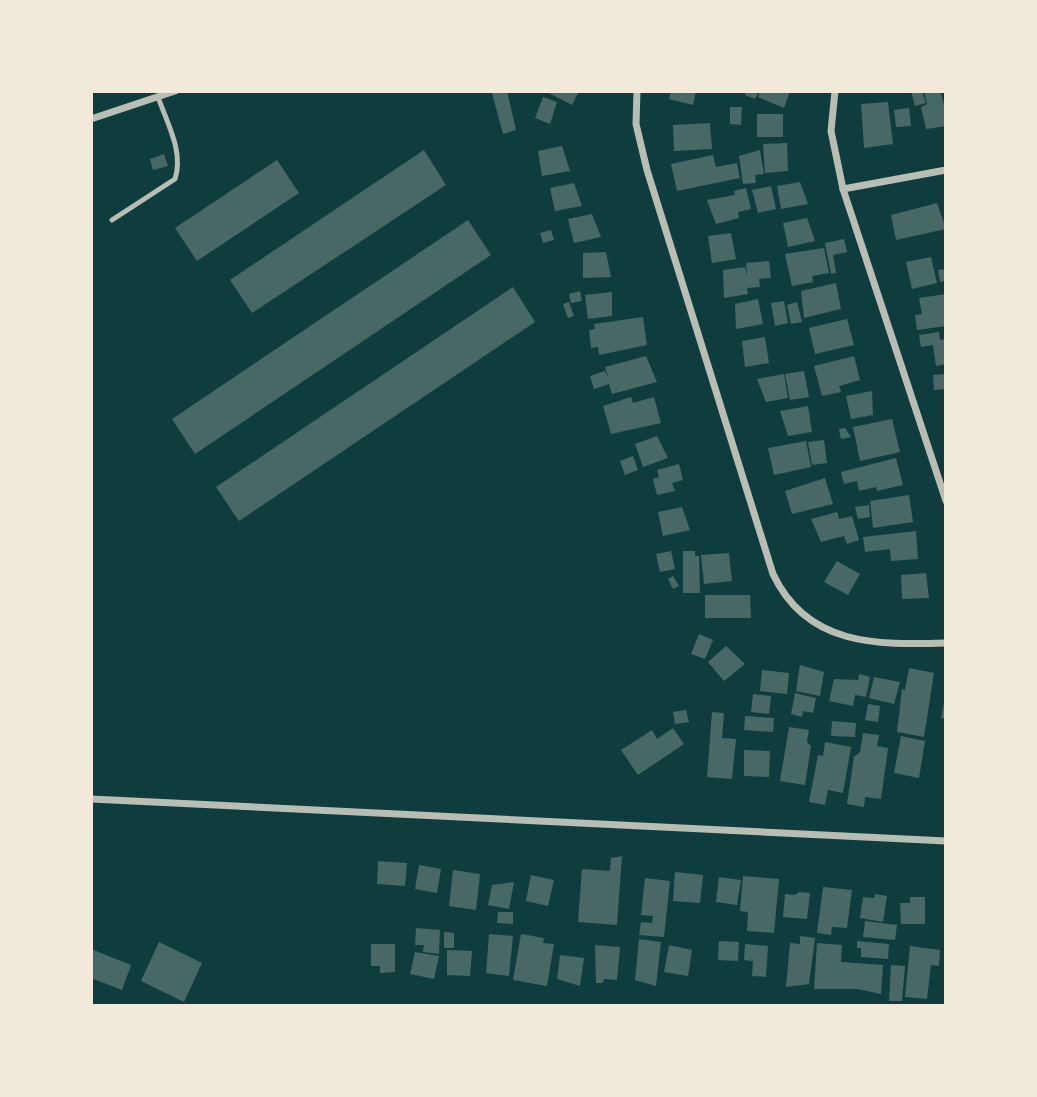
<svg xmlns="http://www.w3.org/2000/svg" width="1037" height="1097" font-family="'Titillium Web',sans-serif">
	<rect width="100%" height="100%" fill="#0f3d3e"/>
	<g fill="#486865">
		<polygon points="507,91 516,130 503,134 492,93"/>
		<polygon points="550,91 579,91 572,105 549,93"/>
		<polygon points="671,91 696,91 693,105 669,99"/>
		<polygon points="746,91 759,91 755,99 745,95"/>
		<polygon points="760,91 790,91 784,108 758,97"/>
		<polygon points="911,91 922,91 926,103 915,106"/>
		<polygon points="924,91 940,91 946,111 946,126 926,129 921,107 927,104"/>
		<polygon points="543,97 557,102 550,124 535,118"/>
		<polygon points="888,102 893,144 864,148 861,104"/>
		<polygon points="730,107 742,107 741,125 730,124"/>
		<polygon points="909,108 911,126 896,127 894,110"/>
		<rect x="757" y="114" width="26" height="23"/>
		<polygon points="710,123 712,149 674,151 673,125"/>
		<polygon points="787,143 788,171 765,173 763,144"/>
		<polygon points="562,146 570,171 542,176 538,151"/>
		<polygon points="424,150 446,185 252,313 230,280"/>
		<polygon points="760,150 764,174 755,175 756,183 743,184 739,156"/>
		<polygon points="164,154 168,166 153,170 150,159"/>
		<polygon points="713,155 716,167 737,163 740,178 677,191 671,164"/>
		<polygon points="277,160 299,193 197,261 175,228"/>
		<polygon points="800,182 808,204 781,209 777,186"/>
		<polygon points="574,183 582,206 555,211 550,188"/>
		<polygon points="771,186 776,209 758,213 752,190"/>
		<polygon points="746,188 751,209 738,212 739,218 716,224 707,200 735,195 734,191"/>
		<polygon points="937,203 946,229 896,240 891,215"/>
		<polygon points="592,214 601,237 574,243 568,219"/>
		<polygon points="807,218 815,241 788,247 783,223"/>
		<polygon points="468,220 491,255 195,454 172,419"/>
		<polygon points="551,230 554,240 543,243 540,233"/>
		<polygon points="731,233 736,259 712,263 708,236"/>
		<polygon points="844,239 847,252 833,255 836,273 831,274 825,243"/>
		<polygon points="824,248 829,273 812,276 813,282 792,286 785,254"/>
		<polygon points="606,252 611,277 583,278 583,253"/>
		<polygon points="931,257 937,283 912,289 906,262"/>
		<polygon points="769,261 771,278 759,279 760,287 747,288 748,294 724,298 723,270 745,267 747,277 746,263"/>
		<polygon points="946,269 946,281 940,282 938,270"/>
		<polygon points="836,283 841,309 804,318 801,291"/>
		<polygon points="513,287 535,322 239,521 216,487"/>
		<polygon points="580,291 582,301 571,303 569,294"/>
		<polygon points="612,292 612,316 588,319 585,295"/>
		<polygon points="946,294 946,326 917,330 915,315 922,314 919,298"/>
		<polygon points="758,299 763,324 736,329 735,304"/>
		<polygon points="784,301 788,323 775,326 771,303"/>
		<polygon points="569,302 574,316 568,318 563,304"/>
		<polygon points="797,302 802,322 791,324 787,305"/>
		<polygon points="643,317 647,345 599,355 598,347 591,348 589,330 595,329 594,324"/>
		<polygon points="847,319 854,345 815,354 809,328"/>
		<polygon points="939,332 940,340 946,339 946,364 936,366 933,345 921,347 919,335"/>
		<polygon points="765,337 769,363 745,367 742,341"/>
		<polygon points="646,356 657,382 612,394 609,384 594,389 590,376 605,371 609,380 605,367"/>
		<polygon points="854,356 860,380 839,386 841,392 822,396 814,366"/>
		<polygon points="804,371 809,397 790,400 785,374"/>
		<polygon points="784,374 788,398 766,402 757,379"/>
		<polygon points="946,374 946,389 934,390 933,375"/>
		<polygon points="872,391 873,415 851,419 846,396"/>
		<polygon points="631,397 633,403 654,397 661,423 611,434 603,406"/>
		<polygon points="808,406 812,432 788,436 780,411"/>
		<polygon points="892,419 900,452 860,461 853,427"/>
		<polygon points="845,428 851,437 841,439 839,429"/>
		<polygon points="657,436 668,458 643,467 635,444"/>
		<polygon points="824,440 827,463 812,465 808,442"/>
		<polygon points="806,441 811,467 774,475 768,448"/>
		<polygon points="633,456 638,470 625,475 620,461"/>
		<polygon points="896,458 903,485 877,491 876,487 859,491 857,481 844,484 841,472"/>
		<polygon points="679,464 683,480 672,483 675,491 657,495 653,479 659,477 657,470"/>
		<polygon points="825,478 833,504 792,514 785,491"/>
		<polygon points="909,495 913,522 873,528 870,501"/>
		<polygon points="869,505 870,517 858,519 855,507"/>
		<polygon points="682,507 690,530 663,536 658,512"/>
		<polygon points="837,512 839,519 852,516 859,540 847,544 844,536 821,542 811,519"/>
		<polygon points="916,531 918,559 891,561 890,549 865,552 863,537"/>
		<polygon points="671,551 675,569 660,572 656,554"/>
		<polygon points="683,551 695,551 695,556 699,556 700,593 683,593"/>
		<polygon points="729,553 732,581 704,584 701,555"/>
		<polygon points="837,561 860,574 848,595 824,582"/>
		<polygon points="926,573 929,598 902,599 901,575"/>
		<polygon points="673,576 679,586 673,589 668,579"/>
		<polygon points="705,595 750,595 751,618 705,618"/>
		<polygon points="699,634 713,640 705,659 691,654"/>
		<polygon points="726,646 745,664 724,681 708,662"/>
		<polygon points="800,665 824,672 820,696 796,691"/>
		<polygon points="909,668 934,673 924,737 897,732 902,689 905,690"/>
		<polygon points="762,670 789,673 787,694 760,691"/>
		<polygon points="859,674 870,677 866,697 855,695 853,706 829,701 834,679 858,680"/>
		<polygon points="874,677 900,682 894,704 869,698"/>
		<polygon points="795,693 816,698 813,713 803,711 802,717 791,714"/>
		<polygon points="753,694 771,696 769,714 751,712"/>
		<polygon points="945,698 946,698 946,719 941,718"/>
		<polygon points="868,704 880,706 878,722 865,720"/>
		<polygon points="686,710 689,722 675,724 673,712"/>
		<polygon points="712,712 724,713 722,738 736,739 732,779 707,777"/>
		<polygon points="745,716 774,718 773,732 744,730"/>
		<polygon points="832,721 856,723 855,737 831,736"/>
		<polygon points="789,727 809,730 807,742 811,746 805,785 780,781"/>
		<polygon points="673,728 684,744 638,775 621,750 652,730 657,739"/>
		<polygon points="863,733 879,735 877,746 888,748 881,799 865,797 864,807 847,804 854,757 860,752"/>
		<polygon points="901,736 925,741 919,778 894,773"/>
		<polygon points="825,742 851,747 843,793 828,790 825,805 809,802 818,755 823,756"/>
		<polygon points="744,750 770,751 769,777 744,776"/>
		<polygon points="622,856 617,925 578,922 582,869 610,871 611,858"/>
		<polygon points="378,861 407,863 405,886 377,884"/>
		<polygon points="419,865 441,869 437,893 415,889"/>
		<polygon points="453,870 480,874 476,910 449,906"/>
		<polygon points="675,872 703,875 700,903 673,901"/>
		<polygon points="531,875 554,880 548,906 526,901"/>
		<polygon points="743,876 779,879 774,933 747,931 748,912 740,911"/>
		<polygon points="719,877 741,880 737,905 716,902"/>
		<polygon points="645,878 670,881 664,937 639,935 641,922 652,923 653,916 641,915"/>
		<polygon points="514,882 509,909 488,905 492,885"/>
		<polygon points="823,887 852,890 847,928 832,927 831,935 817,933"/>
		<polygon points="799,892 810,893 807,919 783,917 785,894 795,895"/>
		<polygon points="875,894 887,896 883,922 860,918 863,897 874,898"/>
		<polygon points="910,897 925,897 925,924 901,924 900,903 910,903"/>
		<polygon points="498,912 513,912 513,924 497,923"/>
		<polygon points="865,921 897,925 895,940 863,937"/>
		<polygon points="416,928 440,930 439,954 423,952 424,945 415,945"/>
		<polygon points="444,932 454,933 454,948 444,948"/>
		<polygon points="489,934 513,936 509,976 486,973"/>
		<polygon points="521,934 544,938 543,943 554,944 547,986 513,980"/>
		<polygon points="800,936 815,938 809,984 786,987 790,943 800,944"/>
		<polygon points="639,939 661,942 656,986 635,980"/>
		<polygon points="719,941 739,942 738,961 718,960"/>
		<polygon points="857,941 889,944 888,959 861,957 861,948 857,948"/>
		<polygon points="159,942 202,963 184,1002 141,981"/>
		<polygon points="817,943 842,945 841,962 883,965 881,994 857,989 814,989"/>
		<polygon points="371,944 395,944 395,972 380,973 380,966 371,966"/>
		<polygon points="745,944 768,946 766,977 752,976 753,961 744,960"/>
		<polygon points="595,945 620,947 617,980 604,979 603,983 596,983"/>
		<polygon points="669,945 692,950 688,976 664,972"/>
		<polygon points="910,946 940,950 939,966 931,965 927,999 905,997"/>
		<polygon points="91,949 131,965 122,990 91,978"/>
		<polygon points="447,950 472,951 470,976 447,975"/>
		<polygon points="415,952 439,956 434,979 410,974"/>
		<polygon points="560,955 584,958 580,986 557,979"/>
		<polygon points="891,965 905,966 902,1001 889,1001"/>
	</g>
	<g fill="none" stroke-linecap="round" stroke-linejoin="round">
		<path stroke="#b8beb3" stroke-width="5" d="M112 220 175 179C184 152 167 123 158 97"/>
		<g stroke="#b8beb3" stroke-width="7">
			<path d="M637 91 636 124 647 170 773 574C807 646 876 645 946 643"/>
			<polyline points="835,91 831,131 843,189 946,501"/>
			<polyline points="91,119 175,91"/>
			<polyline points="843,189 946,170"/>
			<polyline points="91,799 946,841"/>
		</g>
	</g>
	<rect width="1037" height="1097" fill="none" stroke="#f1e9da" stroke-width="186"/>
</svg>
